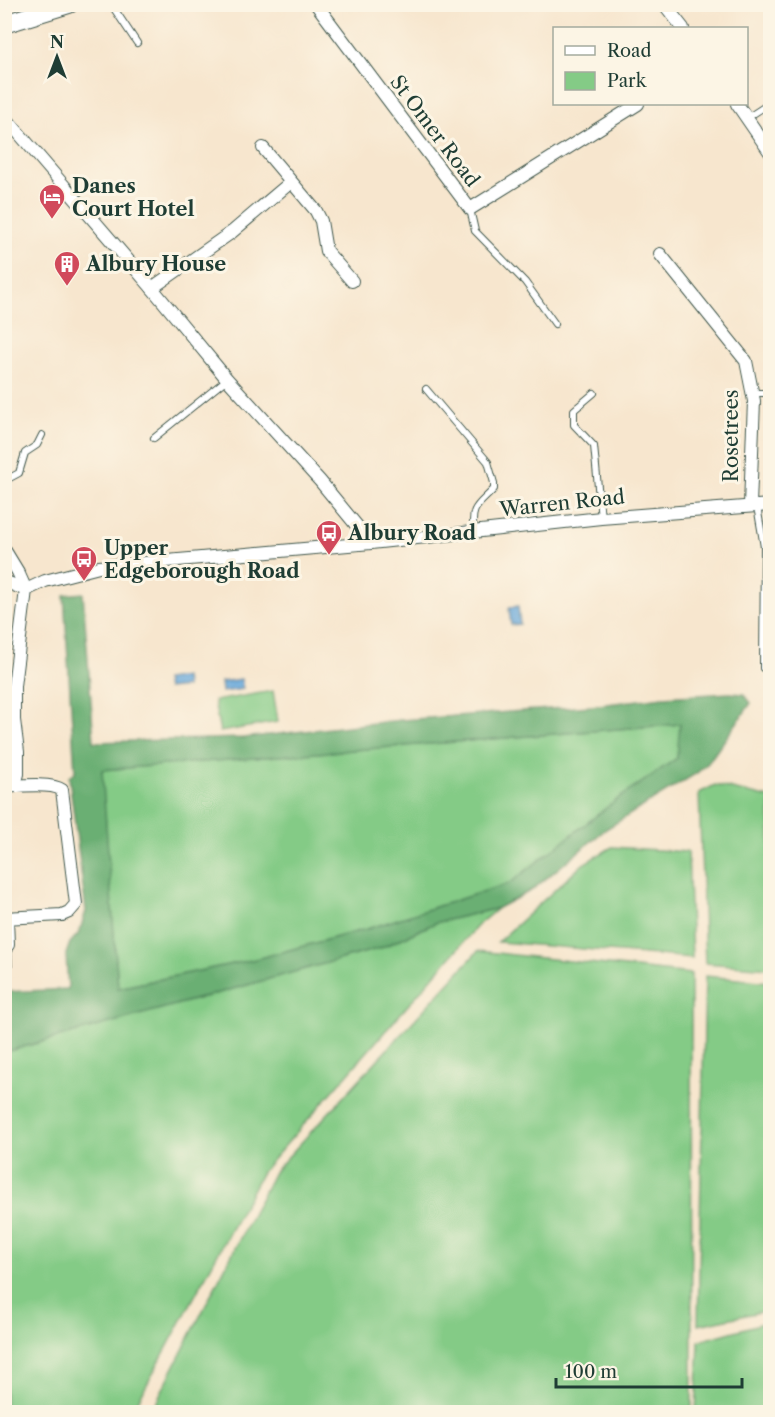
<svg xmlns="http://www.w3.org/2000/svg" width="775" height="1417" font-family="'Libre Caslon Text',serif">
	<rect width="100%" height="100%" fill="#fcf5e5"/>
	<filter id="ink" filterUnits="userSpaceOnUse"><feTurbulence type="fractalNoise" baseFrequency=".0167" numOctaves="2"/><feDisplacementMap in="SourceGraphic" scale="12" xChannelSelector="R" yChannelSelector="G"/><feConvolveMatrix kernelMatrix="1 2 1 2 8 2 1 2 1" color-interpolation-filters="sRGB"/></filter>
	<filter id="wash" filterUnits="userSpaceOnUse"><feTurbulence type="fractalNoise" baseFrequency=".008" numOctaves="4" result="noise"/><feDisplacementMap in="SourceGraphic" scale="24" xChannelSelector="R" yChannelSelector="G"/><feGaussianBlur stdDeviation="1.35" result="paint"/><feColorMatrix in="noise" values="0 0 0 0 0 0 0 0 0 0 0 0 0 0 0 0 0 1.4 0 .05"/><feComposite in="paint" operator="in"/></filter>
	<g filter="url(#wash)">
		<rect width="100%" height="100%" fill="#f7e6ce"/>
		<g fill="#84cb86" stroke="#52845d" stroke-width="1.5">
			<polygon points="273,691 278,722 220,732 214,701"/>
			<polygon points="681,724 677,758 615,801 511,883 367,929 256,959 118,988 101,770"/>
			<polygon points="715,785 770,798 770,968 705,963 699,793"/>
			<polygon points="612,847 688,852 692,958 498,942 583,864"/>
			<polygon points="498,908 480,923 262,1172 132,1412 5,1412 5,1052 381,948 435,923"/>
			<polygon points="478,951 691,974 692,1412 151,1412 274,1172"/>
			<polygon points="705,976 770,982 770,1310 698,1325"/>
			<polygon points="770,1321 770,1412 696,1412 699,1341"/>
		</g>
		<path fill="#6baf73" stroke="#457654" stroke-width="1.5" fill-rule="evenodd" d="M83 593 94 742 243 738 401 720 591 706 663 697 730 693 744 694 751 703 708 763 697 773 606 829 532 890 498 908 435 923 381 948 5 1052V992L68 989 66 954 70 943 79 933 86 911 69 777 75 772 64 595ZM680 724 677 758 615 801 510 883 367 929 256 959 118 988 102 770Z"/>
		<g fill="#67a7da" stroke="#437287" stroke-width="1.5">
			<polygon points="518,606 520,624 511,625 509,608"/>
			<polygon points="185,677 186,687 167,689 165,680"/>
			<polygon points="241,679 243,689 222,692 221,682"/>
		</g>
	</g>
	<g filter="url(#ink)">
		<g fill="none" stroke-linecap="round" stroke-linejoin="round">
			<g stroke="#3f564b" stroke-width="8">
				<g id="lane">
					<polyline points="111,4 137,43"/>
					<polyline points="747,118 770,103"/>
					<polyline points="470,209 475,231 525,282 555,324"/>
					<path d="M426 389 488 462 494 483V489C478 506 470 506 474 532"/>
					<polyline points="594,393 574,410 574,425 594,446 601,518"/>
					<polyline points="753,393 770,393"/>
					<polyline points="154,438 227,379"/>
					<polyline points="4,481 19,473 25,453 37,445 42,435"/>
					<polyline points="757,506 764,547 763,668"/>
					<polyline points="4,976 9,972 8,945"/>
				</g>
			</g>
			<g stroke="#3f564b" stroke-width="14">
				<g id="street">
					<polyline points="316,4 470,209 638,104"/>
					<polyline points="664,4 683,28"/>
					<polyline points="737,104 770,152"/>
					<polyline points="4,116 152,288 227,379 320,481 371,543"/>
					<polyline points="263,148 316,211 321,221 326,251 352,281"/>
					<polyline points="660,254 746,361 754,401 750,505"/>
					<polyline points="152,288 232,232 291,182"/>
					<polyline points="4,549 18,572 26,590 14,686 14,720 18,752 18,774 15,785"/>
					<polyline points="4,581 26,590 45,581 99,567 371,543 601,518 770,505"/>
					<path d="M4 787C18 786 52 782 62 790L76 904 69 912 62 915 4 918"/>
					<polyline points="7,918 8,945"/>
				</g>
			</g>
			<g stroke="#3f564b" stroke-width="20">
				<polyline id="primary" points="4,24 69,4"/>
			</g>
			<use href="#lane" stroke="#fff" stroke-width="6"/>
			<use href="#street" stroke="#fff" stroke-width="12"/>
			<use href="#primary" stroke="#fff" stroke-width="18"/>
		</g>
	</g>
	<defs>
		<g id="hotel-pin" transform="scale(1.35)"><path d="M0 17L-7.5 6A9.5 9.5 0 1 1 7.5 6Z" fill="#d1495b" stroke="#fcf5e5"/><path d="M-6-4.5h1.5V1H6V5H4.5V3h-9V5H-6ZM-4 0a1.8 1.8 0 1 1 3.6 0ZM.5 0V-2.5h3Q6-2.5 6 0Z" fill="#fff"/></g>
		<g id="building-pin" transform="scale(1.35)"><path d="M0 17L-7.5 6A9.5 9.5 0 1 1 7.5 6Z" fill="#d1495b" stroke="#fcf5e5"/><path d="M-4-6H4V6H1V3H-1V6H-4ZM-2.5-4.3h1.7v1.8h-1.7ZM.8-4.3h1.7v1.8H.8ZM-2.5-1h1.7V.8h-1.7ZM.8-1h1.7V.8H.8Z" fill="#fff"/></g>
		<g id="bus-pin" transform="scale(1.35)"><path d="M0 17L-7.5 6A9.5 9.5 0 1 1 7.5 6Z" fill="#d1495b" stroke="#fcf5e5"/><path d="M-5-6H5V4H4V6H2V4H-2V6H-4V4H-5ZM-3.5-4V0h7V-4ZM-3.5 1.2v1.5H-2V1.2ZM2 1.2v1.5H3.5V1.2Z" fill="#fff"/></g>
	</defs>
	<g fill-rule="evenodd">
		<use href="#hotel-pin" x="52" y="197"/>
		<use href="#building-pin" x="67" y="264"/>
		<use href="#bus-pin" x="329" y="533"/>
		<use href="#bus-pin" x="84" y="559"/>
	</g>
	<g text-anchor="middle" stroke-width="6" stroke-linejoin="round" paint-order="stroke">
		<g font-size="20" fill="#1f3d34" stroke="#fcf5e5">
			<text transform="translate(435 131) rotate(53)" y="7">St Omer Road</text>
			<text transform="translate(731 436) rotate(-90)" y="7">Rosetrees</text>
			<text transform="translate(562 503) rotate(-6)" y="7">Warren Road</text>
		</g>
		<g font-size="20" font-weight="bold" fill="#1f3d34" stroke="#fcf5e5" text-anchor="start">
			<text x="72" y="193">Danes<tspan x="72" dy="23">Court Hotel</tspan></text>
			<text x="86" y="271">Albury House</text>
			<text x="348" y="540">Albury Road</text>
			<text x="104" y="555">Upper<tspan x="104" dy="23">Edgeborough Road</tspan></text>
		</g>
	</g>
	<rect width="775" height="1417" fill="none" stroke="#fcf5e5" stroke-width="24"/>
	<rect x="553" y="27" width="195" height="78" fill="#fcf5e5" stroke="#a4ab9e" stroke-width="1.5"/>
	<rect x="565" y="46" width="30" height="9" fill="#ffffff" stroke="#a4ab9e" stroke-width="1.5"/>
	<text x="607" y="57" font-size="18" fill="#1f3d34">Road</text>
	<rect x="565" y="72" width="30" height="18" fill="#84cb86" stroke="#a4ab9e" stroke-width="1.5"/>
	<text x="607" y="87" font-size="18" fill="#1f3d34">Park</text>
	<g transform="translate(57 57)" stroke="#fcf5e5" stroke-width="4.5" paint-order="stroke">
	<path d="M0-4.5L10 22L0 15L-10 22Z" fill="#1f3d34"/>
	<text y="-9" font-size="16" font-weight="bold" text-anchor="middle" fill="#1f3d34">N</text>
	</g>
	<path d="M556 1378v9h186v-9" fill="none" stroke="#1f3d34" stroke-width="3"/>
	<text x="565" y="1378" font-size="18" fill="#1f3d34" stroke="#fcf5e5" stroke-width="4.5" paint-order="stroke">100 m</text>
</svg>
